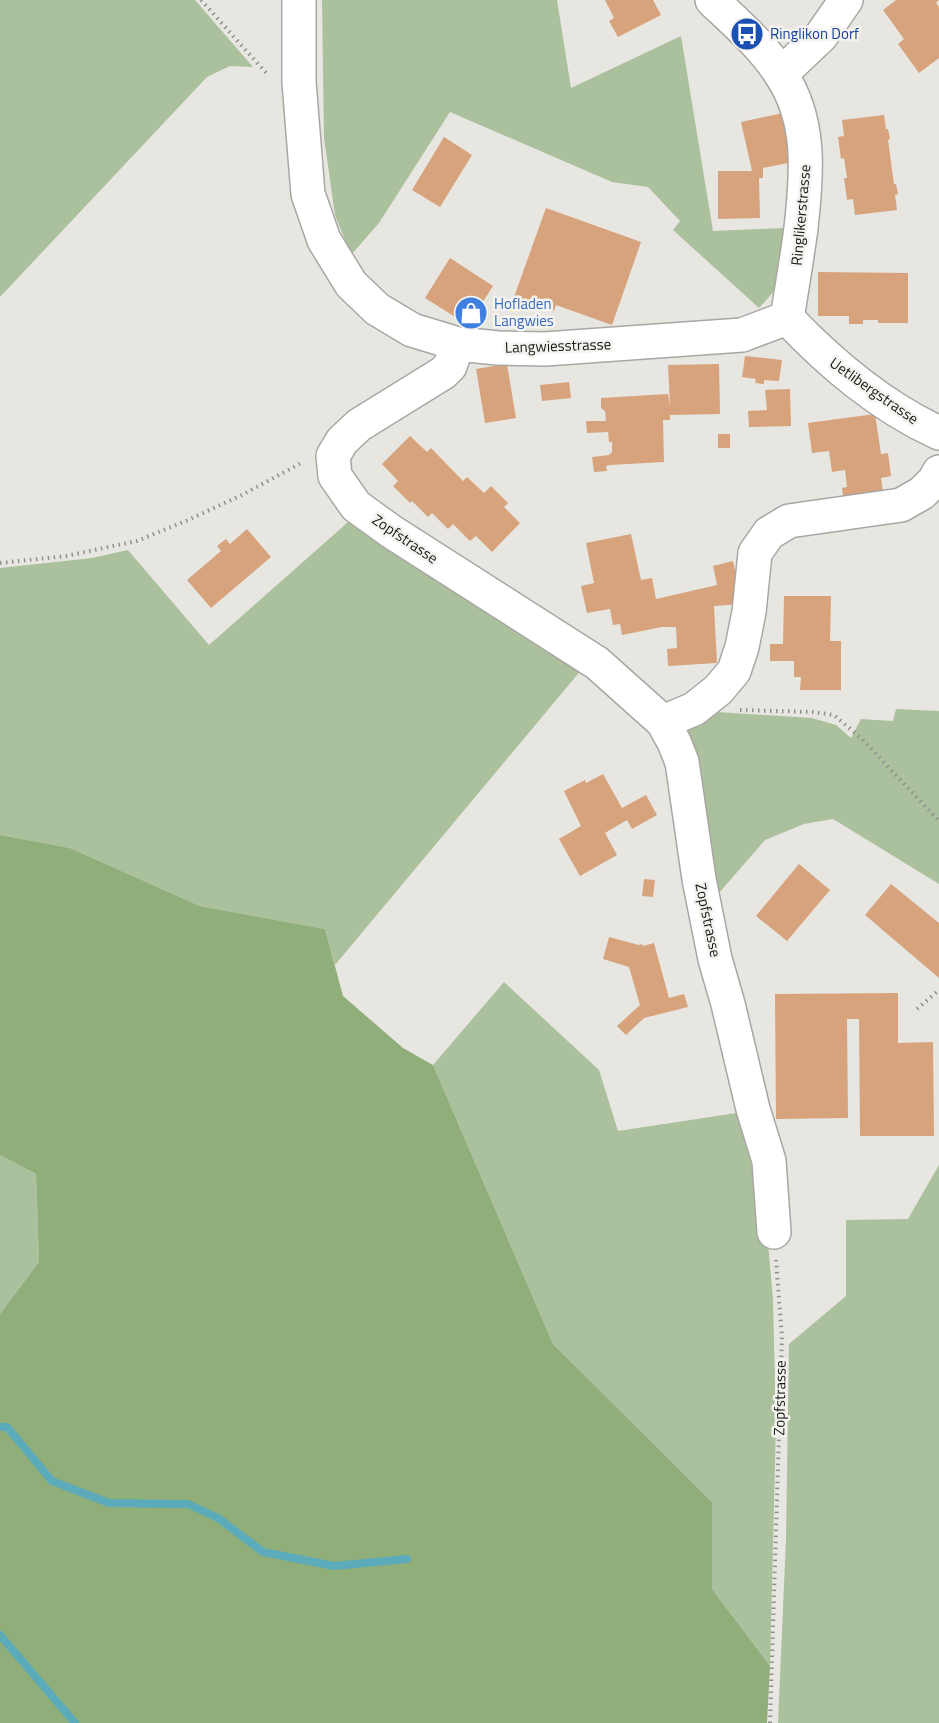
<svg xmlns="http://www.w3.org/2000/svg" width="939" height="1723" font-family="'Titillium Web',sans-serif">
	<rect width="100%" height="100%" fill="#e8e6e1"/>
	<g fill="#abc09d">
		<polygon points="0,0 195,0 253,67 230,66 207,77 0,297"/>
		<polygon points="322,0 557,0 571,88 681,36 713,231 784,228 783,281 759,308 673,230 680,221 648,187 612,182 450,112 379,223 351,255 335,215 324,138"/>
		<polygon points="356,515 587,663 335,965 325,929 200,906 70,848 0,835 0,568 92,558 128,550 209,645"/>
		<polygon points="896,709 939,711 939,884 833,819 804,824 765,840 712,901 682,727 694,716 717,712 812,718 836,725 851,738 861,719 893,721"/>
		<polygon points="504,982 599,1070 618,1131 743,1112 761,1163 773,1300 776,1425 770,1666 712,1589 712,1502 553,1344 433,1065"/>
		<polygon points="0,1155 36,1174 39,1262 0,1314"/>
		<polygon points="939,1165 939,1723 778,1723 786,1539 789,1344 846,1296 846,1220 908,1219"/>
	</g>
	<polygon fill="#8fae7a" points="0,835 70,848 200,906 325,929 343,996 403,1048 433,1065 553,1344 712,1502 712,1589 770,1666 767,1723 0,1723 0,1314 39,1262 36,1174 0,1155"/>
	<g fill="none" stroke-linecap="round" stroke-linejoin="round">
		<g stroke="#5cabba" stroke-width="8">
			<polyline points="0,1427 7,1427 52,1481 109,1503 188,1504 218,1518 263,1552 334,1566 407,1559"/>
			<polyline points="0,1635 75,1723"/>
		</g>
	</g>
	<g fill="#d7a37d">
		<polygon points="605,0 653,0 661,15 618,37 609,21 614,18"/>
		<polygon points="896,0 939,0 936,3 939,7 939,58 919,73 898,44 904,39 883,10"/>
		<polygon points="783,113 793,162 763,168 763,178 759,178 760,218 718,219 718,171 752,171 741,122"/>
		<polygon points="884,115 886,129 888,129 890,139 888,140 894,184 896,184 898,194 895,195 897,210 855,215 853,199 847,200 844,178 847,178 844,158 841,159 838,137 844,136 842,120"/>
		<polygon points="444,137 472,155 440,207 412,190"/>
		<polygon points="546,208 641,242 612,325 556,305 554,311 514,297"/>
		<polygon points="450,258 493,286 468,325 425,298"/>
		<polygon points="818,272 908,273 908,323 878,323 878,320 863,320 863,324 849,324 849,316 818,316"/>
		<polygon points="745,356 782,360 779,381 764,380 764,384 755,383 756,379 742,377"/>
		<polygon points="507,364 516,418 485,423 476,369"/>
		<polygon points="719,364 720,414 670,415 670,420 663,420 664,462 610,465 606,466 607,471 594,472 592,457 609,455 612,452 612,442 609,442 608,432 587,433 586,421 606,421 605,411 601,408 601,398 668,394 670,406 668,365"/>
		<polygon points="569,382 571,398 542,401 540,385"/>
		<polygon points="790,389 791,426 749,427 748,411 767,410 765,390"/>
		<polygon points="875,414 881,454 888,453 891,476 881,478 884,499 844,504 842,488 847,487 845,470 832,472 829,451 812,453 808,423"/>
		<rect x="718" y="434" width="12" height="14"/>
		<polygon points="410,436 427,452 431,448 463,481 467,477 484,493 491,486 508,503 504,507 520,523 492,552 476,536 470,541 453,524 448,529 432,513 428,517 412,501 410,503 393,486 398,481 382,464"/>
		<polygon points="247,529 271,557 211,608 187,580 221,551 217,546 226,539 230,544"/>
		<polygon points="631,534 641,580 652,578 656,599 717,585 713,566 733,561 742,604 714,606 717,663 668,666 667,649 677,648 676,627 662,627 622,635 620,624 613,625 610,609 587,613 581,586 594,583 586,543"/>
		<polygon points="784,596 831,596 830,641 841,641 841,690 800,690 801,677 794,677 794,661 770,661 770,644 783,644"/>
		<polygon points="603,774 622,808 646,795 657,815 632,829 627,820 605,833 617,855 580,876 559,839 581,826 564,791 585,780 586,783"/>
		<polygon points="799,864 830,890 787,941 756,916"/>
		<polygon points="644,879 655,880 653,897 642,896"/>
		<polygon points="891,884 939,923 939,978 865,915"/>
		<polygon points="609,937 639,945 642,944 643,946 654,943 669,998 684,994 688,1007 644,1018 626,1035 617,1026 640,1005 629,967 603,959"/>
		<polygon points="898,993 898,1043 933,1042 934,1136 860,1136 859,1019 847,1019 848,1118 776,1119 775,994"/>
	</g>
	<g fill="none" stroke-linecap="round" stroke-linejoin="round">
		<g stroke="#a9a7a3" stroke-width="36">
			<g id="minor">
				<polyline points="299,0 299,82 308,194 324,240 351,284 377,309 412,330 458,344 498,348 545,349 742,335 787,318"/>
				<path d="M712 0C736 23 762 45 780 73 812 120 807 174 801 228 797 258 792 288 787 318"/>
				<polyline points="781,74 821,36 846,0"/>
				<path d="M787 318C831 364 880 406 939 433"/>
				<polyline points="458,344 450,366 443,373 359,425 342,441 333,456 335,476 356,506 392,532 597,663 663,722 674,742 682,762 699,879 715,959 728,1004 753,1109 769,1161 774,1232"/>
				<polyline points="663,722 694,709 718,690 734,671 742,647 749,612 755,553 769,533 789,521 901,505 922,493 934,481 939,472"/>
			</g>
		</g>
		<g stroke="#918f8c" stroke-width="4" stroke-dasharray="1.5 4.5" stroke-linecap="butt">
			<polyline points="201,0 268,75"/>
			<polyline points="0,563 66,556 137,541 188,520 240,496 303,462"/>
			<polyline points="740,710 813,712 834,715 862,739 939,821"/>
			<polyline points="917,1009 939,990"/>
			<polyline points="770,1723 782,1337 776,1260"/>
		</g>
		<use href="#minor" stroke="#fff" stroke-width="33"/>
	</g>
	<defs>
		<g id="bus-disc" transform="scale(1.725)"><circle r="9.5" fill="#1a4fb4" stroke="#f5f3ef"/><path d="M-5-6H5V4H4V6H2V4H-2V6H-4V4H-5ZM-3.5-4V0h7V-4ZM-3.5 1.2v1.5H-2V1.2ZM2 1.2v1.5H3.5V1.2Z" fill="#fff"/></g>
		<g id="shop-disc" transform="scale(1.725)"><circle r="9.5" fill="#3f7fe0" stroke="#f5f3ef"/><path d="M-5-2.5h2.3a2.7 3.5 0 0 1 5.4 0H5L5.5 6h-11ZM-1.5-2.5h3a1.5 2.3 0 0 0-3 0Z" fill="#fff"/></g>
	</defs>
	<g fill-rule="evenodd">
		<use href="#bus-disc" x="747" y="34"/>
		<use href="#shop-disc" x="471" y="313"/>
	</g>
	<g text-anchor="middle" stroke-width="5" stroke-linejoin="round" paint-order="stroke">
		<g font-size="15" fill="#164399" stroke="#f5f3ef" text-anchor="start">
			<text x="770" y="39">Ringlikon Dorf</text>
		</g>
		<g font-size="15" fill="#1a1a18" stroke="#f5f3ef">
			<text transform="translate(801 215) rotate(-85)" y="5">Ringlikerstrasse</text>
			<text transform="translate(558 346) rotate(-2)" y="5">Langwiesstrasse</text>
			<text transform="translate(874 391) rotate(35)" y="5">Uetlibergstrasse</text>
			<text transform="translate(405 539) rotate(34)" y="5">Zopfstrasse</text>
			<text transform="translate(708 920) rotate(78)" y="5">Zopfstrasse</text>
			<text transform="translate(780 1398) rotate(-89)" y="5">Zopfstrasse</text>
		</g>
		<g font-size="15" fill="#366cbe" stroke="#f5f3ef" text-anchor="start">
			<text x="494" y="309">Hofladen<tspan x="494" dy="17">Langwies</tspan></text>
		</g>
	</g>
</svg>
